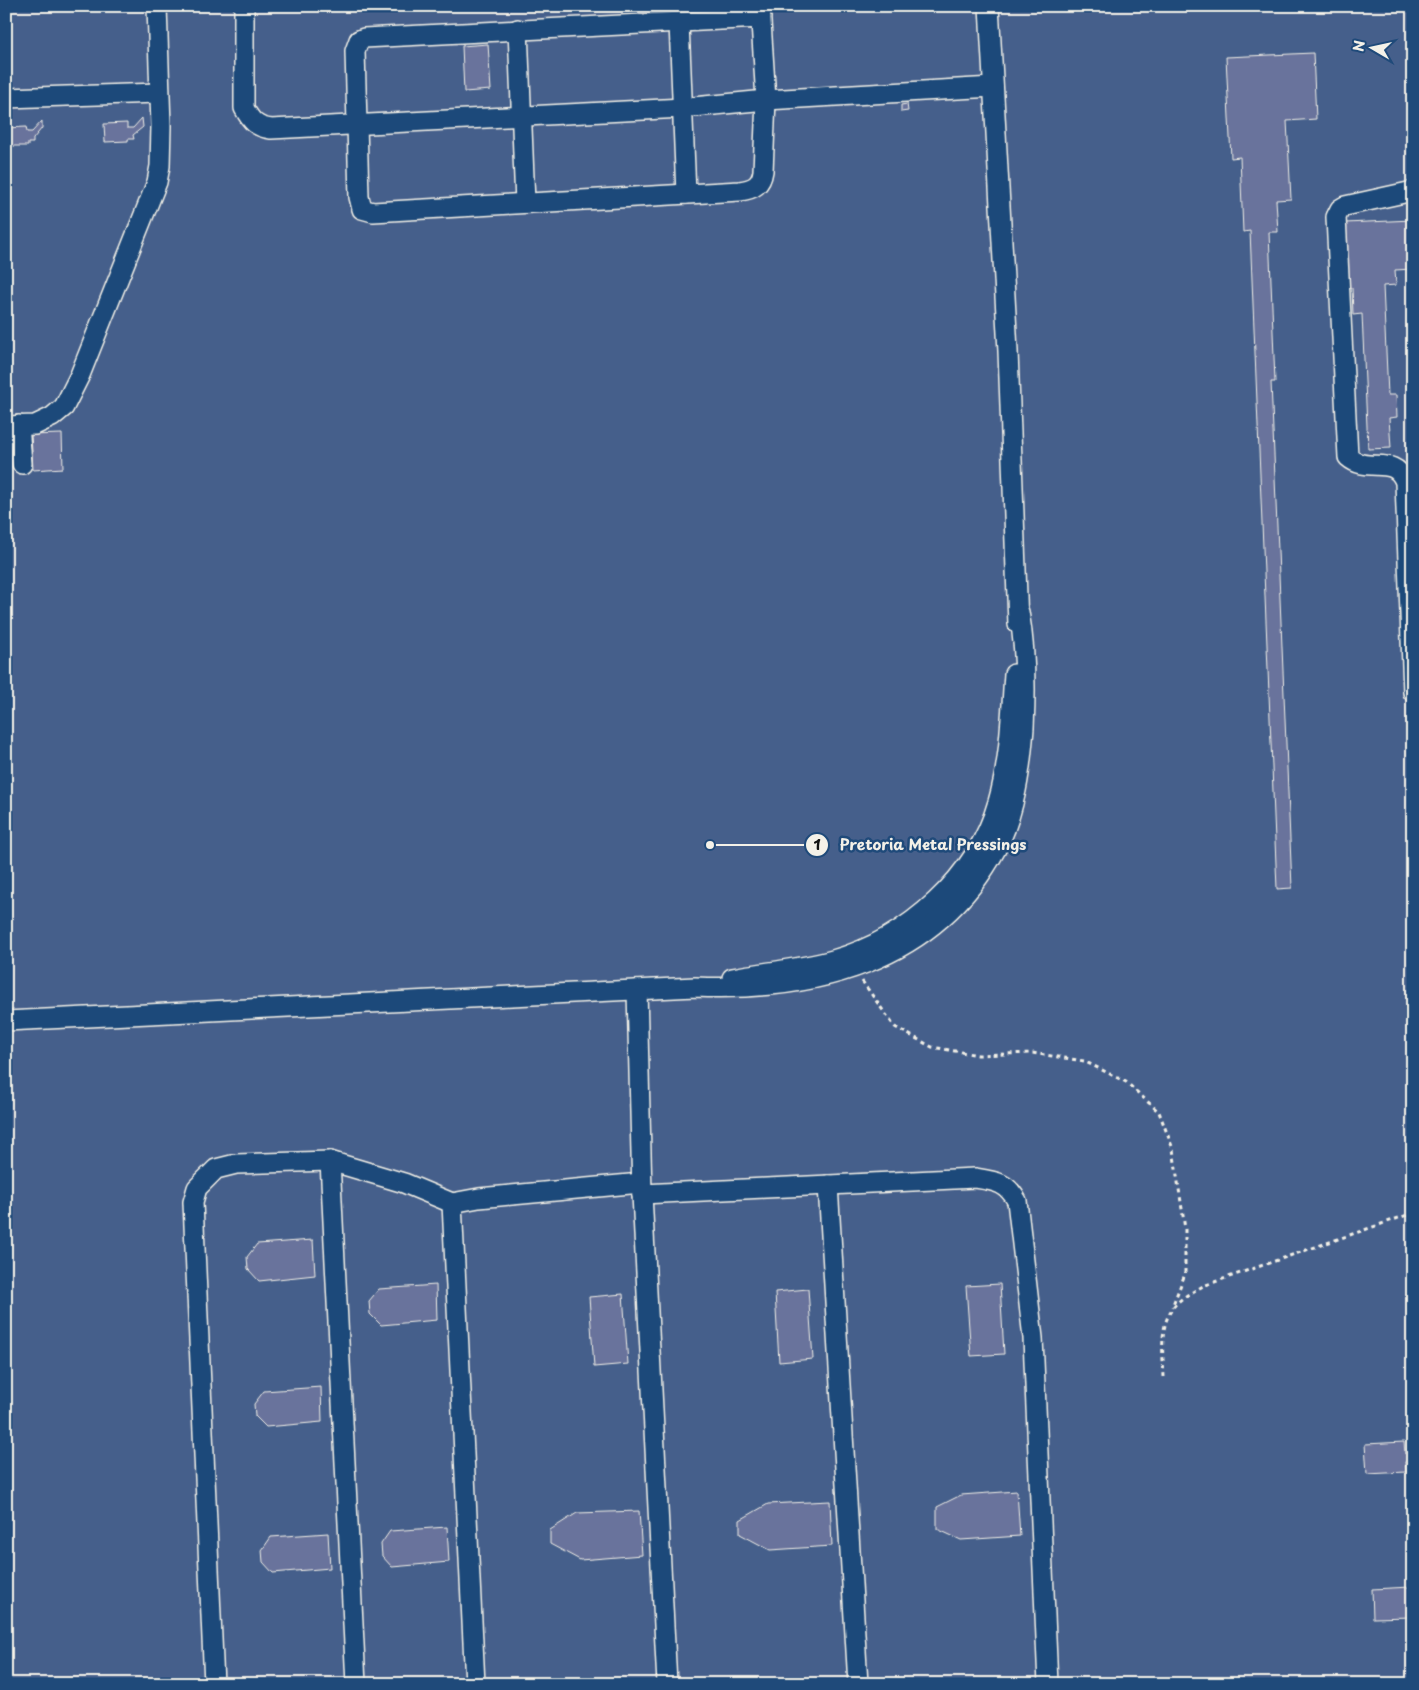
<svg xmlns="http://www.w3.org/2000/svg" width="1419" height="1690" font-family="'Playpen Sans',sans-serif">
	<rect width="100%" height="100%" fill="#2e5281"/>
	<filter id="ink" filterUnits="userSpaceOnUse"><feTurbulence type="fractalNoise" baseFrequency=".02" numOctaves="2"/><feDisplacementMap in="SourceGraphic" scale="10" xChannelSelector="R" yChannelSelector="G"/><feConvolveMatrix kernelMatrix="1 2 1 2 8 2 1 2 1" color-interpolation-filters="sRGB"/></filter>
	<g filter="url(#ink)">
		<rect fill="#445f8b" x="6" y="6" width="1407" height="1678"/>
		<g fill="#69739c" stroke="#f4f1e8">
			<polygon points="488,44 491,90 464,92 462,46"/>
			<polygon points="1313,53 1316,119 1287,121 1291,199 1276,200 1278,232 1269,232 1275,382 1271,382 1292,888 1277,889 1250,231 1243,232 1240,157 1231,158 1226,57"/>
			<polygon points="907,104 908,111 901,112 901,105"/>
			<polygon points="142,118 143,127 133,135 134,139 128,139 128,141 105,142 104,124 127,123 127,128 133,128"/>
			<polygon points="42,121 42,128 33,139 33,143 28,143 28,146 6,146 6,128 26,127 27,132 32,132"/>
			<polygon points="1413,220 1413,269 1395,270 1396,285 1383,286 1388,395 1396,395 1397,417 1389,418 1391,448 1368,449 1362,314 1353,315 1352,288 1348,288 1345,223"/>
			<polygon points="62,434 63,468 33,470 31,435"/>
			<polygon points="6,441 10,441 11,468 6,469"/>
			<polygon points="313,1240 315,1275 259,1281 248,1269 247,1257 257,1244"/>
			<polygon points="1000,1284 1004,1354 971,1356 966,1286"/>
			<polygon points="436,1285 437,1320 381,1325 370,1314 369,1301 379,1289"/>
			<polygon points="808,1289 813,1359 779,1362 775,1292"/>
			<polygon points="623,1294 628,1364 594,1367 589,1297"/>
			<polygon points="321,1387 322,1422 266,1427 255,1416 254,1404 264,1391"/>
			<polygon points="1404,1442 1405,1454 1409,1449 1413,1453 1405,1462 1406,1472 1367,1474 1365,1444"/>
			<polygon points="1017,1491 1020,1536 961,1540 937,1529 937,1507 961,1495"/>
			<polygon points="830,1501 832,1546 770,1550 740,1534 740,1520 768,1504"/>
			<polygon points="639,1511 642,1555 580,1560 550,1544 550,1530 577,1513"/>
			<polygon points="447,1527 449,1562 392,1567 382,1556 381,1544 390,1531"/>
			<polygon points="328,1533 330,1568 273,1573 263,1562 262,1550 271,1537"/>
			<polygon points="1411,1587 1412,1617 1373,1618 1372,1589"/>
		</g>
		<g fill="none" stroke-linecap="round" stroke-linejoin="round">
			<g stroke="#f4f1e8" stroke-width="22">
				<g id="minor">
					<path d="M244 6V108C251 121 256 127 271 129L683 108 766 100 993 87"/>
					<path d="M760 6 766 100 763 171C761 185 754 189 740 191L373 212 362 209 359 197 355 51 359 40 364 38 761 18"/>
					<polyline points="989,6 1008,351 1018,624"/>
					<polyline points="679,23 686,194"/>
					<polyline points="518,29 525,203"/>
					<polyline points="6,98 159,93"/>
					<path d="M1413 191 1345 206 1340 209 1336 217 1348 457C1368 475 1394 453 1405 482L1413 692"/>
					<polyline points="19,425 22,464"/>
					<polyline points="6,426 35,425 52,417 64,407 80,375 157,182 160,166 161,126 157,6"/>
					<path d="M732 978C765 972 800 969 833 960 908 939 977 877 998 802 1010 761 1011 716 1014 674"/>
					<polyline points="637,990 642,1194 667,1684"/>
					<path d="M6 1021 695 987C815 992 934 963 996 849 1015 814 1021 768 1024 728 1026 689 1026 650 1019 612"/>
					<polyline points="330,1161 356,1684"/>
					<polyline points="828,1185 858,1684"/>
					<path d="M642 1194 975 1178C995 1181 1007 1182 1017 1201L1033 1338 1048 1684"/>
					<polyline points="214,1684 193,1202 197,1188 216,1169 236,1164 330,1161 404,1183 452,1203"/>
					<polyline points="475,1684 452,1203 479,1198 641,1183"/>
				</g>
			</g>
			<g stroke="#f4f1e8" stroke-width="3" stroke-dasharray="4 4" stroke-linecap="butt">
				<polyline points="862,981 895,1027 932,1047 978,1055 1032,1053 1084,1061 1126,1082 1159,1112 1173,1149 1185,1229 1185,1274 1172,1307"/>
				<path d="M1164 1377C1163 1356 1159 1328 1172 1309 1178 1299 1193 1292 1203 1286L1413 1213"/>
			</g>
			<use href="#minor" stroke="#1f4a7a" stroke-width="19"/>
		</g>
	</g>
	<path fill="none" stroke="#f4f1e8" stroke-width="2" d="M710 845L817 845"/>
	<g fill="#f4f1e8" stroke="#1f4a7a" stroke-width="2">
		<circle cx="710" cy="845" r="5"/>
		<circle cx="817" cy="845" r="12"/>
	</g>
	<g font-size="15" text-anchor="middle" font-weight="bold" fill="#111">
		<text x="817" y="850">1</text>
	</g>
	<g font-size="15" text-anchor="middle" font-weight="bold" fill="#f4f1e8" stroke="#1f4a7a" stroke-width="5" stroke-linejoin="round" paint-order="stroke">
		<text x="933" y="850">Pretoria Metal Pressings</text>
	</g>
	<rect width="1419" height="1690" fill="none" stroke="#1f4a7a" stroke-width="25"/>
	<rect x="12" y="12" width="1394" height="1665" fill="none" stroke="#f4f1e8" stroke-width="2" filter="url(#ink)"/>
	<g transform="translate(1372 48) rotate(279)" stroke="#1f4a7a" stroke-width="4" paint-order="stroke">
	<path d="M0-4L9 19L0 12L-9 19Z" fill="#f4f1e8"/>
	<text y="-8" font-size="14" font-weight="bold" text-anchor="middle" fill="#f4f1e8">N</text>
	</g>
</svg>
